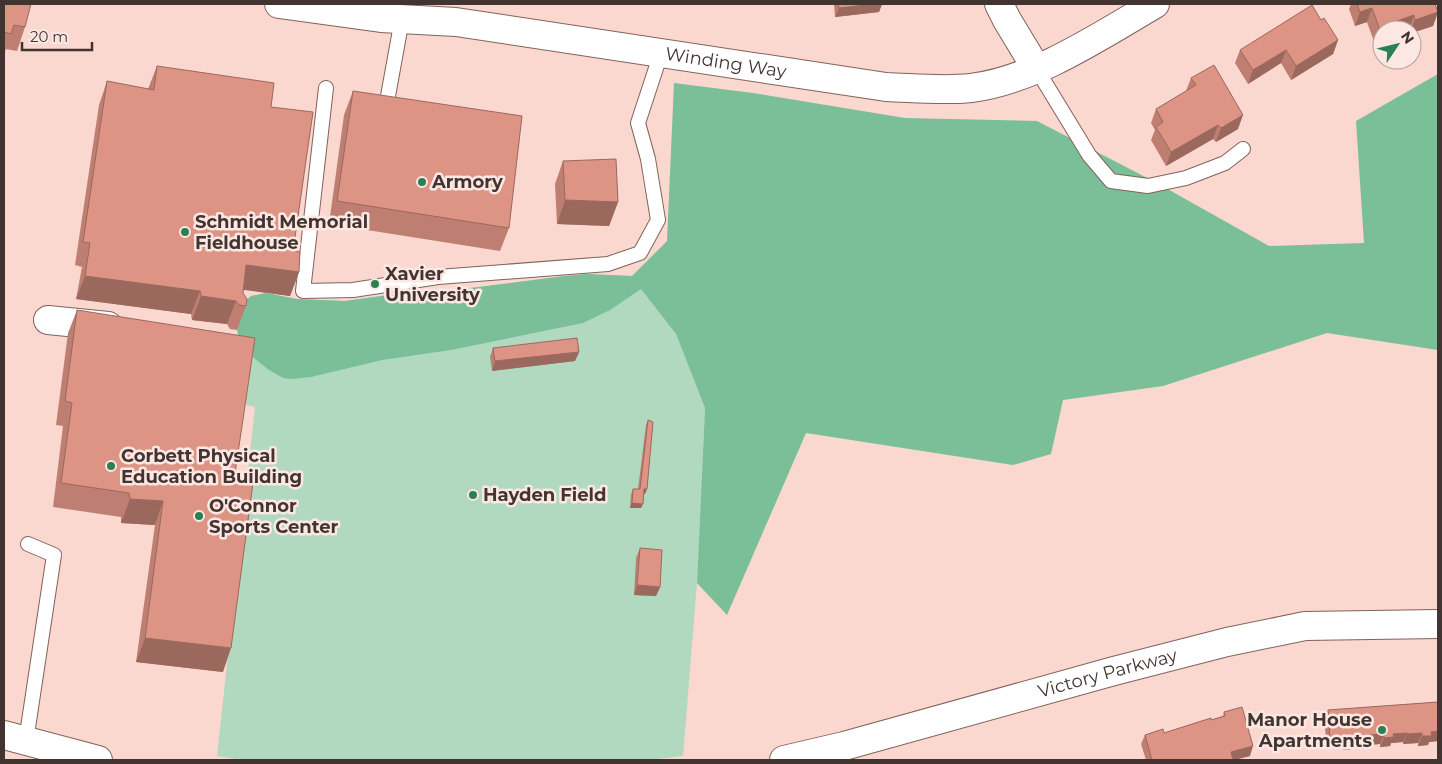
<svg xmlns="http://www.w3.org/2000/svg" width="1442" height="764" font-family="Montserrat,sans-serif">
	<rect width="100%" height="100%" fill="#fad7cf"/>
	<polygon fill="#b0d9c0" points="587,274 632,276 676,334 705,408 697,583 683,756 649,760 242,760 217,756 255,407 241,403 251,296 266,293 297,299 345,301 410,292 447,291"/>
	<polygon fill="#7abf97" points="1438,74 1438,350 1327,333 1163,386 1063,400 1051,454 1013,465 806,433 727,615 697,583 705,408 676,334 641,289 610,310 583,323 451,350 382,360 311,377 292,379 283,378 269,370 255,359 239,338 237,330 245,301 251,296 266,293 297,299 345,301 410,292 447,291 564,276 587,274 632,276 667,241 674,83 753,93 905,118 1037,121 1155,182 1269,246 1364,243 1356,121"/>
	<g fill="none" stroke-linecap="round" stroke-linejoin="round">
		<g stroke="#81635c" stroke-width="16">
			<g id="lane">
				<polyline points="1036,68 1089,155 1111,181 1148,186 1186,178 1225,163 1243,149"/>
				<polyline points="326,88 303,291 353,290 438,277 608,264 640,253 658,220 648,159 638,123 661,53"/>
				<polyline points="388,96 402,19"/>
				<polyline points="26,741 54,555 28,544"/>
			</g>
		</g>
		<g stroke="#81635c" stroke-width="30">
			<g id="street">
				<path id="s1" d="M279 4 381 18 456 22 886 87C915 88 943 91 971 88 1035 80 1100 36 1155 4"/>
				<polyline points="999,4 1007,20 1036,68"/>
				<polyline points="48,320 108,326"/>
			</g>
		</g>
		<g stroke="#81635c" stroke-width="30">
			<g id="secondary">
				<polyline points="4,735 98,760"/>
				<path id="s2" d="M784 760 844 746 1114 671 1227 642 1305 626 1438 624"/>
			</g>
		</g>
		<use href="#lane" stroke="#fff" stroke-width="14"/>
		<use href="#street" stroke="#fff" stroke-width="28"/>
		<use href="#secondary" stroke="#fff" stroke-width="28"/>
	</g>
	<g fill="#be7f72">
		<polygon points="4,4 25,27 17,51 6,49 4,54"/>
		<polygon points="834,4 882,4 879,12 835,17"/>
		<polygon points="1351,4 1435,4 1438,12 1433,26 1412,33 1412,30 1409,30 1409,29 1382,30 1382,45 1376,47 1367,22 1355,26 1349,9"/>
		<polygon points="1321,20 1338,40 1333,54 1291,80 1281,63 1248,84 1235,63 1240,50"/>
		<polygon points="157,66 271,107 293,251 299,272 290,296 243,289 243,293 246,306 237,330 230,329 227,324 192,320 191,314 76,299 82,267 75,265 99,105 107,81 148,89"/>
		<polygon points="1191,78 1238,129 1216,142 1213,139 1166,166 1151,140 1155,130 1151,123 1156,109 1186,91"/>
		<polygon points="353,91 509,228 500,251 329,224 344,115"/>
		<polygon points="563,161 618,202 609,226 557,224 555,184"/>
		<polygon points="77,310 234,480 223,672 136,662 155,525 121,523 121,517 53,507 63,426 56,425 68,333"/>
		<polygon points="493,348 579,352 575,361 492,371 490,357"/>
		<polygon points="648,420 645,494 643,494 643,504 641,508 630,508 631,494 633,489 638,489 646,425"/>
		<polygon points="640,548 660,587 656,596 634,595 636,558"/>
		<polygon points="1438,702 1438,741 1429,742 1428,745 1418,746 1418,743 1403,744 1403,742 1391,743 1390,746 1380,747 1380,744 1354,746 1352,749 1343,750 1343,747 1327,748 1324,719 1328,710"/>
		<polygon points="1224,712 1250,756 1234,760 1146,760 1141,744 1145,735 1164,733 1211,720 1223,716"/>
	</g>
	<g fill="#9b685d">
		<polygon points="875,4 882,4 879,12 835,17 839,8"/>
		<polygon points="1372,8 1367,22 1355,26 1360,12"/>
		<polygon points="1438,12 1433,26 1412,33 1411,30 1415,20"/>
		<polygon points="1414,15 1409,29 1405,30 1390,30 1397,21"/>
		<polygon points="1381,33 1382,33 1382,45 1376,47"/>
		<polygon points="1338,40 1333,54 1291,80 1296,66"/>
		<polygon points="1286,50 1281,63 1248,84 1253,70"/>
		<polygon points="1243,115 1238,129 1216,142 1221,128"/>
		<polygon points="1218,125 1213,139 1166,166 1171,152"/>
		<polygon points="565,200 618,202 609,226 557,224"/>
		<polygon points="246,265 299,272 290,296 237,289"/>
		<polygon points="85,276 200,291 191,314 76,299"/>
		<polygon points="201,296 236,301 227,324 192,320"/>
		<polygon points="579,352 575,361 492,371 495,361"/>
		<polygon points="644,489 647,489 645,494 642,494"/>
		<polygon points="130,499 163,501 155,525 121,523"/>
		<polygon points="632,503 643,504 641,508 630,508"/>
		<polygon points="637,585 660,587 656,596 634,595"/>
		<polygon points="145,638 231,648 223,672 136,662"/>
		<polygon points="1438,731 1438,741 1429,742 1428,745 1418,746 1422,736 1431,732"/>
		<polygon points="1407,733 1403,742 1391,743 1390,746 1380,747 1384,738 1393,734"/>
		<polygon points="1422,733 1418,743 1403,744 1407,734"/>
		<polygon points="1384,734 1380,744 1354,746 1352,749 1343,750 1346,741 1355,736"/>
		<polygon points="1346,737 1343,747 1327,748 1330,739"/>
		<polygon points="1253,746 1250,756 1234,760 1231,752"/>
	</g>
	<g fill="#dd9485" stroke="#9b685d">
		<polygon points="4,4 31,4 25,27 14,25 11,34 4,32"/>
		<polygon points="838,4 875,4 839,8"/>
		<polygon points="1357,4 1435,4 1438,12 1415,20 1414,15 1397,21 1398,27 1390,30 1382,30 1382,33 1381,33 1372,8 1360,12"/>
		<polygon points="1312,5 1321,20 1324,18 1338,40 1296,66 1286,50 1253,70 1240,50"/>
		<polygon points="1214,65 1243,115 1221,128 1218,125 1171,152 1156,127 1163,122 1156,109 1196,85 1191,78"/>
		<polygon points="157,66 274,83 271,107 313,112 293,251 300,252 299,272 246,265 243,293 247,299 246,306 239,305 236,301 201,296 200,291 85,276 90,243 83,242 107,81 154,90"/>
		<polygon points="353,91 522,116 509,228 337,201"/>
		<polygon points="616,159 618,202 565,200 563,161"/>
		<polygon points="77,310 255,338 234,480 253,483 231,648 145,638 163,501 130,499 129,493 61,483 72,403 65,401"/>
		<polygon points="577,338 579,352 495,361 493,348"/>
		<polygon points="648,420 653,422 647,489 644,489 643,504 632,503 633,489 640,489"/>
		<polygon points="640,548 662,550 660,587 637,585"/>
		<polygon points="1438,702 1438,731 1431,732 1432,736 1422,736 1422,733 1407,734 1407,733 1393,734 1394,737 1384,738 1384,734 1355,736 1356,740 1346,741 1346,737 1330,739 1328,710"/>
		<polygon points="1242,707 1253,746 1231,752 1233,760 1152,760 1145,735 1163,729 1164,733 1211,718 1211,720 1225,716 1224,712"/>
	</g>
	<g fill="#288055" stroke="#fde7e3" stroke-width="2">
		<circle cx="422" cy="182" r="5"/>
		<circle cx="185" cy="232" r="5"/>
		<circle cx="375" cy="284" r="5"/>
		<circle cx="111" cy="466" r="5"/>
		<circle cx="473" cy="495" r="5"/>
		<circle cx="199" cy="516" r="5"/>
		<circle cx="1382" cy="730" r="5"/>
	</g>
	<g text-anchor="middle" stroke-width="5" stroke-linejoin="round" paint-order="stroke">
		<g font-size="18" fill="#423431" stroke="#fde7e3">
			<text dy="6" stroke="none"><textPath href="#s1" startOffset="451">Winding Way</textPath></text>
			<text dy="6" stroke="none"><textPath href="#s2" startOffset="335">Victory Parkway</textPath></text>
		</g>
		<g font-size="18" font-weight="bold" fill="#423431" stroke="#fde7e3" text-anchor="start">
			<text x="432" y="188">Armory</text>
			<text x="195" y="228">Schmidt Memorial<tspan x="195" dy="21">Fieldhouse</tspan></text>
			<text x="385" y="280">Xavier<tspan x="385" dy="21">University</tspan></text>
			<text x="121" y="462">Corbett Physical<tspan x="121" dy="21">Education Building</tspan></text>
			<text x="483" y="501">Hayden Field</text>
			<text x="209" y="512">O'Connor<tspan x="209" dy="21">Sports Center</tspan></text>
			<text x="1372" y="726" text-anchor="end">Manor House<tspan x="1372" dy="21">Apartments</tspan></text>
		</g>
	</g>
	<rect width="1442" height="764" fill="none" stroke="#423431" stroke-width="10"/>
	<g transform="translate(1397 45) rotate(55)"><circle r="24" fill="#fde7e3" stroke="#b29f9c"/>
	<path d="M0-4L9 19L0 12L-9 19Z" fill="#288055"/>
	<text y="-8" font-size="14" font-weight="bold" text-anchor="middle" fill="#423431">N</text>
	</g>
	<path d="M22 42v8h70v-8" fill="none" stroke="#423431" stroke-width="2.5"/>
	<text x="30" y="42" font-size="15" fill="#423431" stroke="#fde7e3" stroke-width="4" paint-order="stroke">20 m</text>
</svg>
